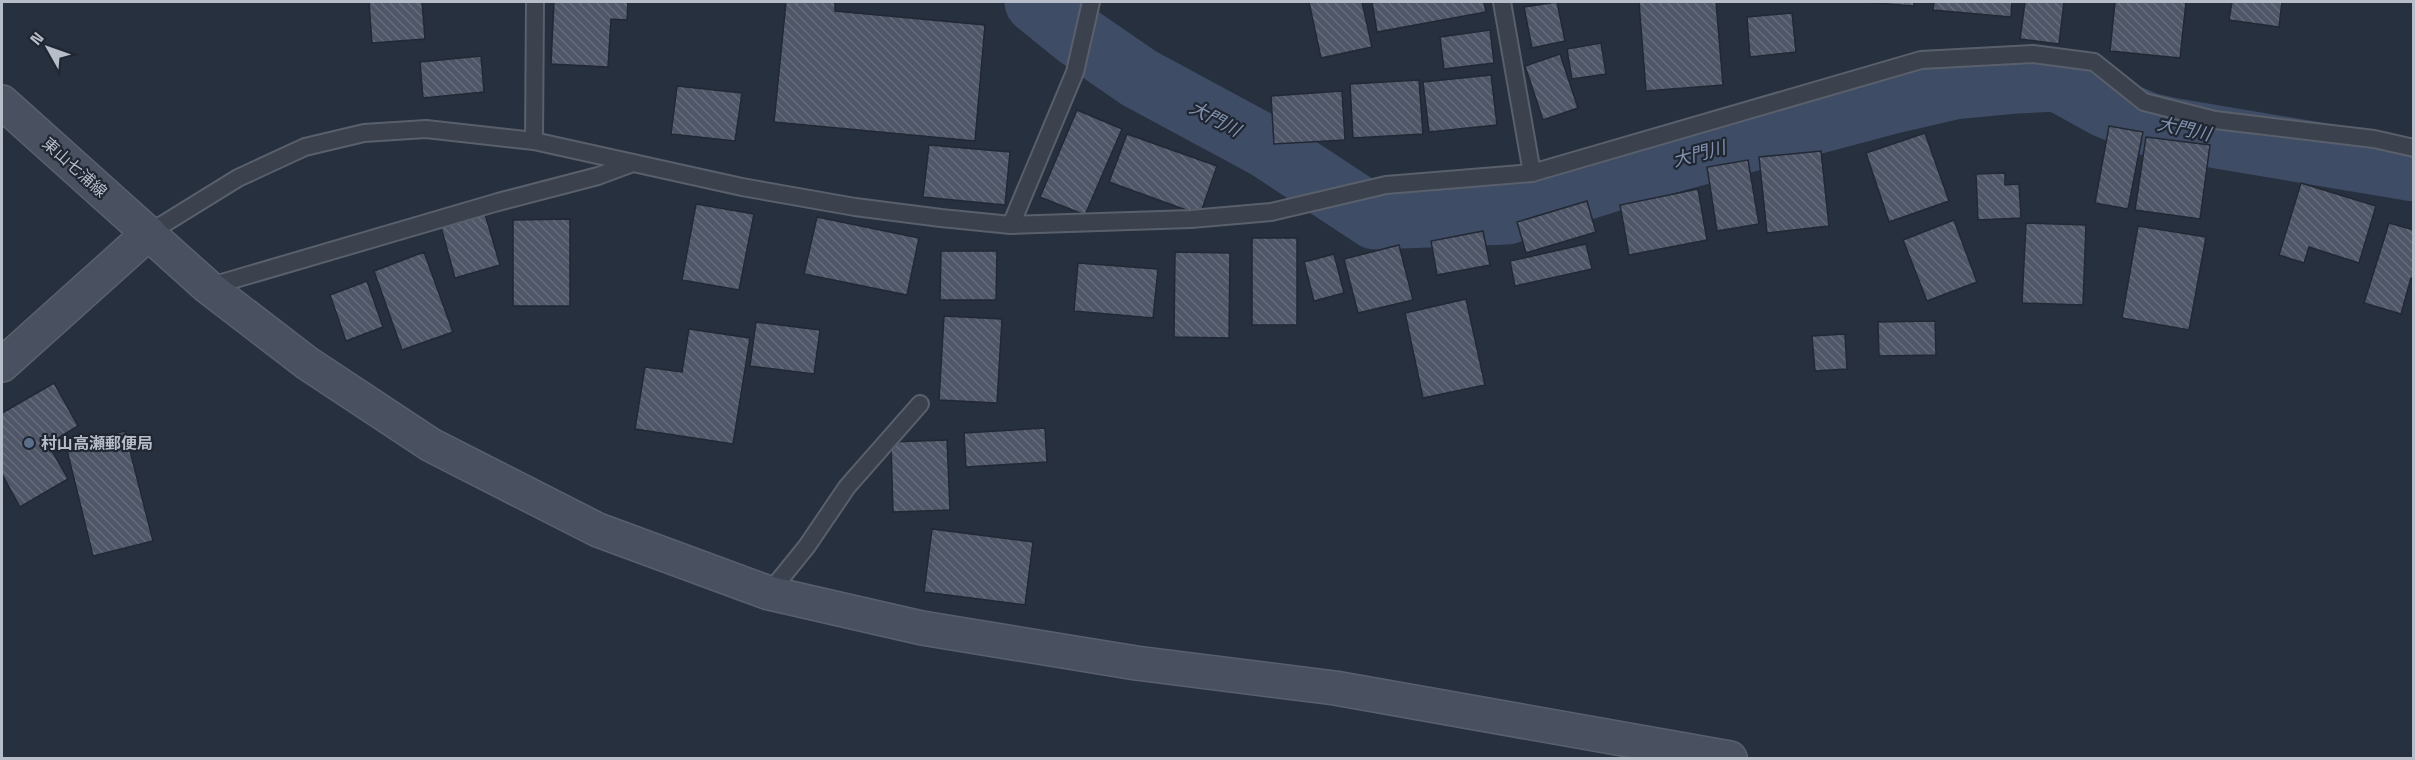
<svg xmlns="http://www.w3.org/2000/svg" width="2415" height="760" font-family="'Space Grotesk','Noto Sans JP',sans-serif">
	<defs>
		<pattern id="building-back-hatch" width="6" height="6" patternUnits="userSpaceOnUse" patternTransform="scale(1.5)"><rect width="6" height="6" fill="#4e5667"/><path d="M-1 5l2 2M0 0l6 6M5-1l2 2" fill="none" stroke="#656c7b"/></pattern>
	</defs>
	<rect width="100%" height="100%" fill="#27303e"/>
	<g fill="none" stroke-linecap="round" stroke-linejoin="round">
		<polyline stroke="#3e4c66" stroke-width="63" points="1036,2 1078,36 1139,78 1267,147 1375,218 1507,213 1679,159 1893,102 1954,88 2017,82 2058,80 2105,106 2148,124 2170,129 2414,170"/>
	</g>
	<g fill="url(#building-back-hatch)" stroke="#222935" stroke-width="1.5">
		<polygon points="369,2 422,2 425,39 372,43"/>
		<polygon points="554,2 628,2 627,20 611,19 608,67 551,64"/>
		<polygon points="786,2 835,2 835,11 985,25 975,141 774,122"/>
		<polygon points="1309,2 1362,2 1372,47 1321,58"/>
		<polygon points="1372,2 1484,2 1486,12 1377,32"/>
		<polygon points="1557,2 1565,41 1532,48 1524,7"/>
		<polygon points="1639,2 1716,2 1723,85 1646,91"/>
		<polygon points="1862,2 1914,2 1914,6"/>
		<polygon points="1934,2 2012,2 2011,17 1933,10"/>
		<polygon points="2025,2 2064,2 2059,44 2020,39"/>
		<polygon points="2115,2 2186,2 2180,58 2110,51"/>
		<polygon points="2232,2 2282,2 2279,27 2229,20"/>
		<polygon points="1792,13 1796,52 1750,57 1747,17"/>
		<polygon points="1490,30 1494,63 1444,69 1440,37"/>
		<polygon points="1601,43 1606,74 1572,79 1567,49"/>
		<polygon points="1560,54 1578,108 1543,120 1525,66"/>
		<polygon points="481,56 484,92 423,98 420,62"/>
		<polygon points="1491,75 1497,125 1429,132 1423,82"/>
		<polygon points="1419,80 1423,134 1353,138 1350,84"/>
		<polygon points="677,86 742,93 735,141 671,134"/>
		<polygon points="1342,91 1345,140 1274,144 1271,96"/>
		<polygon points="1077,110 1122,129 1085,215 1040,197"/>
		<polygon points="2109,126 2143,132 2128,209 2095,203"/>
		<polygon points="1925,133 1949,201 1889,222 1866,153"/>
		<polygon points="1127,134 1217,166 1200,215 1109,182"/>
		<polygon points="2146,137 2210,145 2200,219 2135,210"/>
		<polygon points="929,145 1010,152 1005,205 923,197"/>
		<polygon points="1821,151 1829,226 1767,233 1759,157"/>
		<polygon points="1748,160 1759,224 1717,231 1707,167"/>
		<polygon points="2005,173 2005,185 2019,184 2021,218 1978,220 1976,174"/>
		<polygon points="2301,183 2376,206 2359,263 2309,247 2304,263 2279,255"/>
		<polygon points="1698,189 1707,240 1629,255 1620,205"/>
		<polygon points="1587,201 1596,232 1526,253 1517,222"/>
		<polygon points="696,204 754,214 739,290 682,280"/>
		<polygon points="485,214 500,265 455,278 441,227"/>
		<polygon points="817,217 919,238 907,295 804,274"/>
		<polygon points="570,219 570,306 513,306 513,220"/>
		<polygon points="1954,220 1977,282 1927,301 1903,240"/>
		<polygon points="2026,223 2086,225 2083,305 2022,303"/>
		<polygon points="2389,223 2414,230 2414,279 2411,278 2401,314 2364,303"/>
		<polygon points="2138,226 2206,237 2189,330 2122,318"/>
		<polygon points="1483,231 1490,265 1437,275 1431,241"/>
		<rect x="1252" y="238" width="45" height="87"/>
		<polygon points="1586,244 1592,269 1515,286 1510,261"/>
		<polygon points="1399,245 1413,300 1358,313 1344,259"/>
		<polygon points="941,251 997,251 996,300 940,300"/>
		<polygon points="424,252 453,332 402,350 374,271"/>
		<polygon points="1175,252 1230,253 1229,338 1174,337"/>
		<polygon points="1334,254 1344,293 1314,301 1304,262"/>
		<polygon points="1078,263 1158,269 1153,318 1074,311"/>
		<polygon points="367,281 383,327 346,341 330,295"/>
		<polygon points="1466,299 1485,385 1423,398 1405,313"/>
		<polygon points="944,316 1002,319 997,403 939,400"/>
		<polygon points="1935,321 1936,355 1879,356 1878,322"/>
		<polygon points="756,322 820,330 814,374 750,366"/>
		<polygon points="689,329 750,338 733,444 635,429 645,367 682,372"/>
		<polygon points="1845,334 1847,369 1815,371 1812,336"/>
		<polygon points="54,383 78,426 48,444 68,479 20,507 2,474 2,413"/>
		<polygon points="1045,428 1047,462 966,467 964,433"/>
		<polygon points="125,431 153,541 93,556 66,446"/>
		<polygon points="947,440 950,510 893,512 891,442"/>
		<polygon points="932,529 1033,542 1025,605 924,592"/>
	</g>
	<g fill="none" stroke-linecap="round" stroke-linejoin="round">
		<g stroke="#59606c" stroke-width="20">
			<g id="lane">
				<polyline points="1502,2 1532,173"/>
				<polyline points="534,141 535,2"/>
				<polyline points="1011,225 1075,72 1091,2"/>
				<polyline points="149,233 238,178 305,147 364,133 426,129 534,141 742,187 855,207 941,218 1011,225 1191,219 1271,212 1386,185 1532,173 1921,60 2033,54 2094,62 2144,102 2215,120 2374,139 2414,148"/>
				<polyline points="208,287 498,202 598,176 633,163"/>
				<polyline points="769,593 807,546 847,487 920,404"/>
			</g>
		</g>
		<g stroke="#59606c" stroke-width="36">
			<g id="secondary">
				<polyline points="2,102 208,287 307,363 431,445 598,530 769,593 922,628 1136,663 1335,688 1730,758"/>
				<polyline points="2,365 149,233"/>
			</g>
		</g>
		<use href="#lane" stroke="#3b424e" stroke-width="16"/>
		<use href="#secondary" stroke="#495161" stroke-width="33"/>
	</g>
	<circle fill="#5c6f8a" stroke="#202733" stroke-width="2" cx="29" cy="443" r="6"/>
	<g text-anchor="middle" stroke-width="4.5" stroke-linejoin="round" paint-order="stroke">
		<g font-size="16" fill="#b7bdc9" stroke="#202733">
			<text transform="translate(75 167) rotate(42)" y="6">東山七浦線</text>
		</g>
		<g font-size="16" font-weight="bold" fill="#b7bdc9" stroke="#202733" text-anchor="start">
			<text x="41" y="449">村山高瀬郵便局</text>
		</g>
		<g font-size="18" font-style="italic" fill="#8191ae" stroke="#202733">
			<text transform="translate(1215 119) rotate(28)" y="6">大門川</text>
			<text transform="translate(2184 129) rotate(12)" y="6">大門川</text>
			<text transform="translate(1699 154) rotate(-15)" y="6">大門川</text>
		</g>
	</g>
	<rect width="2415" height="760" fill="none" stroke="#b7bdc9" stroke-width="6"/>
	<g transform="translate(48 48) rotate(310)" stroke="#202733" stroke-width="4.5" paint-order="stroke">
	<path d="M0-4.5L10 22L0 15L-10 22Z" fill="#b7bdc9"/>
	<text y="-9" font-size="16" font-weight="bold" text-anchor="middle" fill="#b7bdc9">N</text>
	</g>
</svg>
